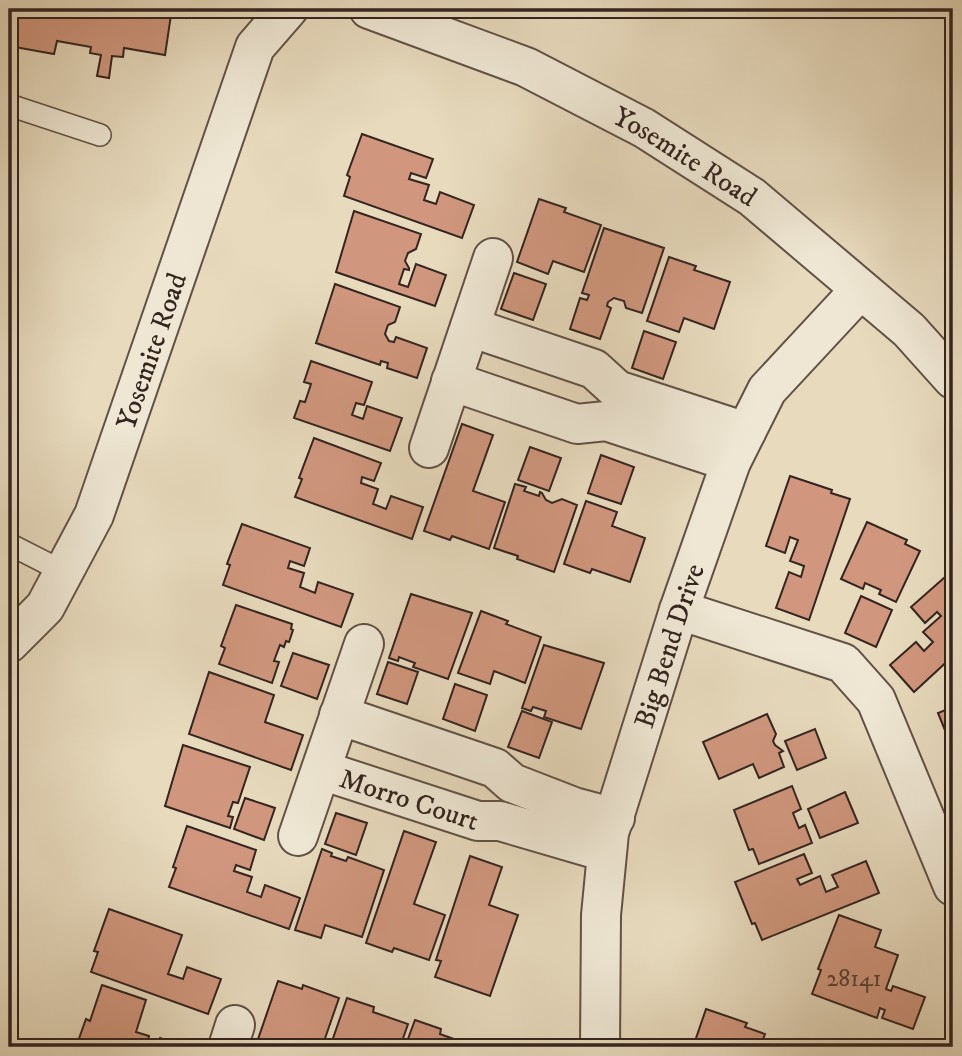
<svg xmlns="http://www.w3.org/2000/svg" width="962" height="1056" font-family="'IM FELL DW Pica',serif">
	<rect width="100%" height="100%" fill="#e7dabd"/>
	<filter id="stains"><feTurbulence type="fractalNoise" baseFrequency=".00286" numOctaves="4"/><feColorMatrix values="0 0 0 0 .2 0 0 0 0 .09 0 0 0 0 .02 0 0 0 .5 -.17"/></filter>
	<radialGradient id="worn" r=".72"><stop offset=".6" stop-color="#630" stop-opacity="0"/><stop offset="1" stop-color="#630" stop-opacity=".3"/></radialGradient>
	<g fill="#d0977e" stroke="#34251f" stroke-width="2">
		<polygon points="9,9 188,9 186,18 171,15 165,55 124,48 123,57 112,56 109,78 97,76 101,55 90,53 91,47 57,41 54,54 9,46"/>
		<polygon points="362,134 433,159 426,178 411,173 409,179 429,185 424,200 436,204 440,192 474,205 462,238 344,196 350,177 347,175"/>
		<polygon points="539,199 566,208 564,212 601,225 584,272 553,261 548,274 517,262"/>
		<polygon points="354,211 421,234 416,249 408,253 405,261 409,268 409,270 404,269 399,284 408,287 416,264 446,275 435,306 336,272"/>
		<polygon points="604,228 664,248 642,313 626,308 624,301 614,298 608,302 607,306 611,308 600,339 570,329 580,298 587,300 589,295 582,293"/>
		<polygon points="669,257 696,266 694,270 730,282 714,329 684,318 679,332 647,321"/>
		<polygon points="514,273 546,284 533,320 501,309"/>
		<polygon points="335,284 400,307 395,322 388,325 385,334 389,341 394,342 396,337 427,348 417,378 387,368 388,363 381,361 380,365 316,343"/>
		<polygon points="644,331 676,342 663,379 632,368"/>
		<polygon points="311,361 372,382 364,405 356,403 352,415 363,419 367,406 402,418 390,451 294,418 300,401 305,402 311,384 304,382"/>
		<polygon points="462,424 493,435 473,491 505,502 489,549 452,536 450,540 424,531"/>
		<polygon points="314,438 381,463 374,481 362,477 361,483 378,489 373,504 386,509 391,496 423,507 412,539 295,497 302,479 299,478"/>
		<polygon points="530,447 561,458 549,491 518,480"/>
		<polygon points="601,455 634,467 621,504 588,493"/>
		<polygon points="790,476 832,490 831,493 850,499 809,620 776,608 789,572 801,577 804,566 790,561 798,540 790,537 785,553 766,546"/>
		<polygon points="515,484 526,487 524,491 539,496 540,492 542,493 546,500 552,503 562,499 577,505 554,572 517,559 518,556 494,548"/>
		<polygon points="586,501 617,512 612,526 645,538 630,582 592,569 590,573 564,564"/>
		<polygon points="867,522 907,540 905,544 920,551 896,602 879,594 881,590 865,583 863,589 841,579"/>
		<polygon points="242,524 310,548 304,566 290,561 288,568 304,573 300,587 315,593 318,582 353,594 341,627 223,585 230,565 227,564"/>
		<polygon points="953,570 953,656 914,692 890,665 916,642 924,651 933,642 923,632 941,616 937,612 925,623 911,607"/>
		<polygon points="411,594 472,613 448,679 413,667 415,663 399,657 398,661 389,658"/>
		<polygon points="861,596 892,610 876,647 845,633"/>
		<polygon points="236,605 292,624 291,629 293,630 289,642 286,641 284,647 280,645 274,661 279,662 272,683 219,664 225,648 221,646"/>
		<polygon points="481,611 508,621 506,624 541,637 525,683 494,671 490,684 458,673"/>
		<polygon points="544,645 604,663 581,729 544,717 546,711 533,707 531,711 522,708"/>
		<polygon points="293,653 329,665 317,699 281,686"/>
		<polygon points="388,662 418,672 407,704 377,694"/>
		<polygon points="209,672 274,695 265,722 303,735 291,770 189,734"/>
		<polygon points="455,684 487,695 475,731 443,719"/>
		<polygon points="953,707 953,744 951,745 938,713"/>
		<polygon points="522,711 552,722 539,758 508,747"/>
		<polygon points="767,714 776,734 773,741 775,745 783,751 779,753 784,767 759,778 753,764 719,779 703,742"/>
		<polygon points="815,729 826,758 797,770 785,741"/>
		<polygon points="183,745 250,767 238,803 233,802 228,816 233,817 230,828 165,806"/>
		<polygon points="792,786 801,809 793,813 799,828 805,825 812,843 759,864 753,849 749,850 734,810"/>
		<polygon points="845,792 858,823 820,838 808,809"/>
		<polygon points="245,798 275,808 264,840 234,829"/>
		<polygon points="336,813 367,823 356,855 325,844"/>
		<polygon points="187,826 256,850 250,870 236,865 234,871 252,877 247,892 261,897 265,885 300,898 289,929 169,887 176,868 173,867"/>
		<polygon points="404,831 436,842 414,904 445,915 429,960 394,948 392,952 366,943"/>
		<polygon points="322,849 332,853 331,856 346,861 348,857 384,870 362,937 325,925 321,938 295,930"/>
		<polygon points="804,854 812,873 797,879 800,885 820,876 826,892 838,887 832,875 866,861 879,893 762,940 755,923 752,924 735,882"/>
		<polygon points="470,856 502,867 489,905 518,915 490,996 435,977 441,961 436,960"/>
		<polygon points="109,909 182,935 168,974 183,979 187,967 221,979 208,1014 91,972 98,952 94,951"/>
		<polygon points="839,915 881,930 875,947 898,955 886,989 891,991 893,986 925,997 913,1029 882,1018 885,1010 880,1008 877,1018 812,994 821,970 818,969"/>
		<polygon points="278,981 302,989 303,985 339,998 322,1047 279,1047 266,1043 265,1047 256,1045"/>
		<polygon points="102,985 146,1000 136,1032 149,1036 146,1047 76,1047 86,1019 90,1021"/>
		<polygon points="347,998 374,1007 373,1012 408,1024 400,1047 330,1047"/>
		<polygon points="706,1009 747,1023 745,1027 765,1034 760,1047 693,1047"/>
		<polygon points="415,1020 441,1029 440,1034 476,1047 405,1047"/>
		<polygon points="160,1038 186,1047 157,1047"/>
	</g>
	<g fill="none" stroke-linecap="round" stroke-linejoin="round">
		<g stroke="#615246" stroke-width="24">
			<g id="lane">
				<polyline points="9,105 100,135"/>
				<polyline points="9,544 64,572"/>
			</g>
		</g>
		<g stroke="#615246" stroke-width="42">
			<g id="street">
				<path id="s1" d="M369 9 526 67 644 128 752 197 909 330 953 379"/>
				<polyline points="470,327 594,369 617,390 746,432"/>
				<polyline points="451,381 577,424 606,421 731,462"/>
				<polyline points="429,448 493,258"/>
				<polyline points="679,610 843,663 876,700 953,886"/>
				<path id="s2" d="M9 643 45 607 94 515 255 47 288 9"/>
				<polyline points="339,715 495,768 512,783 574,807 615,818"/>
				<path id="s3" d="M321 770 478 821H500L606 852"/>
				<polyline points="298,836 364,644"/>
				<polyline points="228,1047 235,1025"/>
				<path id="s4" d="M600 1047 601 915 609 833 679 610 731 462 767 390 860 290"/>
			</g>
		</g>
		<use href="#lane" stroke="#efe7d4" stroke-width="21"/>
		<use href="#street" stroke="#efe7d4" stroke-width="38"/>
	</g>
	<g text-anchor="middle" stroke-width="5" stroke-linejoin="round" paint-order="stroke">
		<g font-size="24" fill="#5b4237">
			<text x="854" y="986">28141</text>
		</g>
		<g font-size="28" fill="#34251f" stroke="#efe7d4">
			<text dy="10" stroke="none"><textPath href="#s1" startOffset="350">Yosemite Road</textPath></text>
			<text dy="10" stroke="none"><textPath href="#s2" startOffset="329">Yosemite Road</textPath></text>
			<text dy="10" stroke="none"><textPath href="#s4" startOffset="411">Big Bend Drive</textPath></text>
			<text dy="10" stroke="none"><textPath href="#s3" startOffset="93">Morro Court</textPath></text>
		</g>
	</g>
	<rect width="962" height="1056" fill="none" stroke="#e7dabd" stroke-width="35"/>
	<rect x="10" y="10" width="941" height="1035" fill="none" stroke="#34251f" stroke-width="3.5"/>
	<rect x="18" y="18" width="927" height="1021" fill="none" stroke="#34251f" stroke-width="2"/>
	<rect width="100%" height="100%" filter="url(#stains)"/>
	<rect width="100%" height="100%" fill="url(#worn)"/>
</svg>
